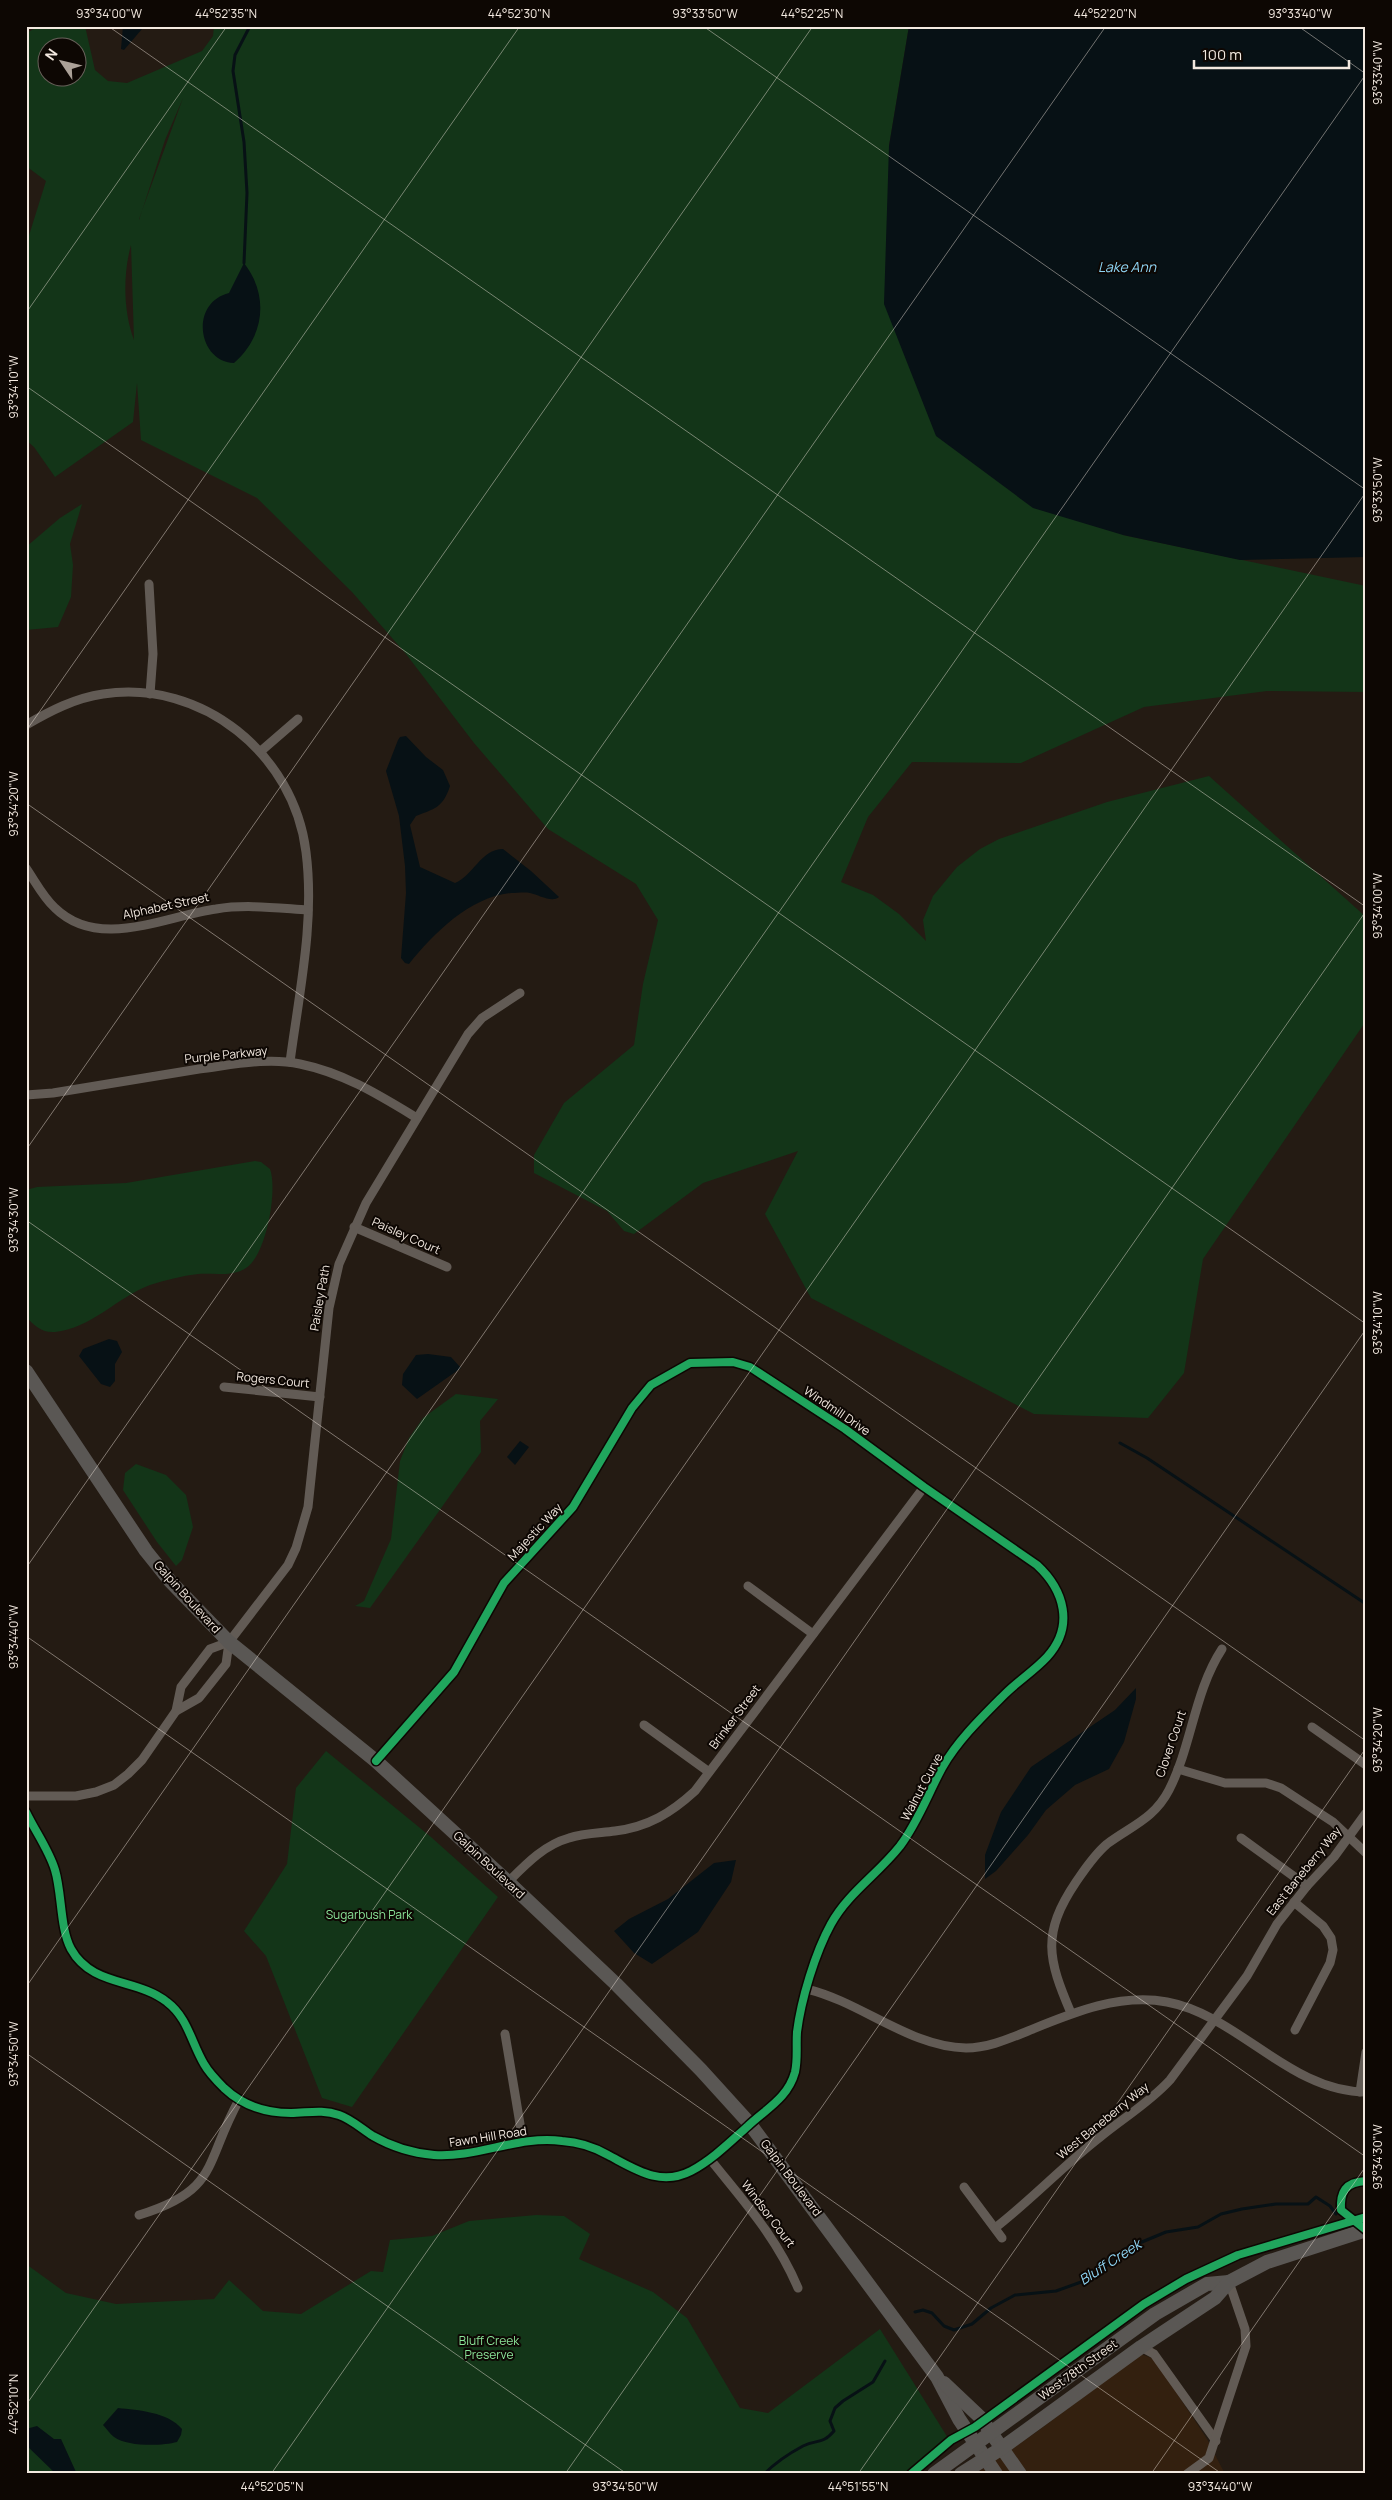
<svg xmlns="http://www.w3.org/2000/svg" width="1392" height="2500" font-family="Manrope,sans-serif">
	<rect width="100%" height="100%" fill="#241b13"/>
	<polygon fill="#33200f" points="1141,2354 1154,2359 1207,2439 1225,2474 975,2474 1035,2433"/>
	<g fill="#133518" fill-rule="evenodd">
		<path d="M40 26H85L95 70 108 81 127 83 202 51 213 36 214 26H909L889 146 1123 535 1366 586V692L1267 691 1144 707 1021 763 912 762 868 817 841 882 873 895 899 914 926 941 923 920 933 896 957 867 980 849 999 839 1107 802 1209 776 1366 917V1021L1203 1259 1184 1373 1148 1418 1034 1414 811 1298 765 1214 798 1151 703 1183 634 1234 624 1231 607 1211 534 1173V1155L564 1103 634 1045 643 984 658 920 636 884 548 829 474 743 406 654 352 592 257 498 141 440 137 383 133 422 55 477 34 447 26 440V245L46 181 26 166V33ZM48 48H78V78H48ZM183 98 139 219V220L165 140ZM131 245 134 340C123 311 123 274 131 245Z"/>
		<polygon points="82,504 70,544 73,565 71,597 58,627 26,630 26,547 60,518"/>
		<path d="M255 1161 261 1162 270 1169C278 1190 266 1256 246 1268 233 1277 213 1273 198 1274 182 1276 165 1280 150 1285 118 1297 90 1329 55 1332 42 1333 35 1326 26 1317V1190L37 1187 126 1183Z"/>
		<polygon points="456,1394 498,1399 480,1421 481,1452 370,1608 355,1606 364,1601 391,1539 400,1461 409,1438 423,1418"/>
		<polygon points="136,1464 166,1475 186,1495 193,1527 182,1560 176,1566 157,1542 123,1490 125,1473"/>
		<polygon points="326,1751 431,1837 498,1897 352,2107 322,2098 266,1956 244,1931 287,1864 296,1788"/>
		<polygon points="536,2215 564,2216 590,2234 579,2259 653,2292 687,2318 740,2408 768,2413 880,2329 948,2438 906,2474 26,2474 26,2264 66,2293 116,2304 214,2299 229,2280 263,2311 301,2314 371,2271 383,2272 390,2240 432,2236 469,2221"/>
	</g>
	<g fill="#071115">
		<polygon points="123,26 141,26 142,29 124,50 121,49"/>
		<polygon points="909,26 1366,26 1366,557 1240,560 1123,535 1033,508 936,436 884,304 889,146"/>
		<path d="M244 263C269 295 265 336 234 363 198 362 189 303 229 293Z"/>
		<path d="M406 736 426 757 443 770 450 786C443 808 434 809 416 816L410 825 420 867 455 883C473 876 481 849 503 849L531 871 559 897C552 903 539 895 530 893 525 892 517 893 511 893 470 897 434 933 409 964L405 963 401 958 406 893 405 866 399 816 386 771 398 740 400 737Z"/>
		<polygon points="109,1339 117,1341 122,1352 115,1364 115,1381 110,1387 101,1384 79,1356 83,1349"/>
		<polygon points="428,1354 451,1357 461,1368 417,1399 402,1385 403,1374 416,1355"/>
		<polygon points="520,1441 529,1447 515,1465 507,1457"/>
		<polygon points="1136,1688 1136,1699 1124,1742 1109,1769 1075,1785 1046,1810 1028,1835 996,1871 985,1879 985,1855 1001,1812 1031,1767 1115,1710"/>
		<polygon points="736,1860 731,1882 698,1932 652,1964 634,1953 614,1931 629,1919 668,1899 714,1863"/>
		<path d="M118 2408C138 2410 168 2412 182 2429L181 2435 177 2442C162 2446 128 2447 114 2437 110 2434 107 2429 103 2425Z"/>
		<polygon points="37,2426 54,2439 61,2439 76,2472 74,2474 56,2474 26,2445 26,2429"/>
	</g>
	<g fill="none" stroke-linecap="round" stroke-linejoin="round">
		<g stroke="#071115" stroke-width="3">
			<polyline points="244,263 247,193 244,142 233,71 235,55 250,26"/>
			<polyline points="1120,1443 1147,1458 1366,1604"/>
			<polyline points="915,2312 923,2310 932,2313 944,2326 954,2330 972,2324 991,2308 1015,2295 1056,2291 1084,2281 1104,2268 1125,2249 1166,2232 1198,2227 1221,2214 1242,2209 1276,2204 1308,2204 1316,2197 1330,2206 1336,2214"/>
			<path d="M764 2474C776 2462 788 2454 803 2446 817 2439 822 2445 834 2431L830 2421 835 2408 843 2401 873 2382 885 2361"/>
		</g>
		<g stroke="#625b55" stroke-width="9">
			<polyline points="149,584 153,654 150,694"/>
			<path d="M26 725C50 711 75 698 103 694 202 679 294 754 306 852 315 922 299 993 290 1062"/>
			<polyline points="261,751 298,719"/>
			<path d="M26 868C35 881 43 897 55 908 99 951 165 916 216 909 246 904 277 908 308 910"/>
			<path d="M26 1095 53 1093C101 1085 150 1077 199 1069 232 1065 267 1057 300 1064 344 1073 379 1095 417 1118"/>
			<polyline points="354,1227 447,1267"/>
			<polyline points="224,1387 320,1397"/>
			<polyline points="748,1586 813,1634"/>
			<polyline points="176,1711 199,1698 226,1664 229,1642"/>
			<polyline points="644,1725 709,1772"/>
			<polyline points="1312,1727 1366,1765"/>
			<polyline points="1178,1769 1225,1783 1266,1783 1281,1788 1333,1822 1366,1853"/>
			<polyline points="26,1796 76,1796 96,1792 114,1785 128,1774 142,1760 176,1711 181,1687 210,1649 229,1642 288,1565 296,1548 308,1507 329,1308 339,1264 366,1203 468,1034 482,1018 520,993"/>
			<path d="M26 1812C35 1831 49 1850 55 1870 62 1893 60 1929 71 1949 92 1987 137 1978 167 2002 188 2018 191 2042 204 2064 209 2073 217 2081 224 2088 242 2105 266 2113 291 2113 307 2113 322 2109 339 2115 351 2119 362 2129 373 2136 392 2147 412 2153 434 2155 477 2158 519 2135 562 2141 578 2142 594 2147 608 2155 635 2169 660 2187 691 2171 712 2160 730 2142 748 2126 766 2109 788 2098 795 2072 798 2059 796 2046 797 2032 801 2000 815 1953 831 1924 848 1893 878 1874 900 1846 918 1822 928 1794 942 1768 958 1740 982 1717 1005 1694 1018 1681 1034 1671 1047 1657 1075 1626 1064 1590 1037 1565L924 1487 845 1429 750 1367 733 1362 690 1363 651 1385 632 1408 573 1507 504 1583 454 1672 376 1761"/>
			<polyline points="1241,1838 1307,1886"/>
			<path d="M508 1882C526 1864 544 1845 569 1838 583 1833 600 1833 615 1831 648 1827 671 1813 695 1791L924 1487"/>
			<polyline points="1294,1902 1323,1926 1331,1938 1333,1950 1330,1963 1295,2030"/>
			<path d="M807 1989C861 2002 910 2047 966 2048 988 2048 1008 2039 1028 2031 1072 2013 1119 1993 1167 2002 1238 2015 1290 2092 1366 2092"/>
			<path d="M1071 2013C1048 1959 1041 1934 1076 1882 1085 1869 1094 1855 1107 1844 1131 1826 1154 1819 1169 1790 1192 1745 1194 1692 1222 1649"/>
			<polyline points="505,2034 523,2142"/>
			<polyline points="1360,2092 1366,2052"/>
			<path d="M710 2159C744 2202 776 2236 798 2288"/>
			<polyline points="964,2187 1002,2238"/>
			<path d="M139 2215C220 2190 204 2163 239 2100"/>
			<path d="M995 2228C1031 2200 1063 2166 1099 2138 1123 2118 1149 2103 1170 2080L1247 1976 1277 1924 1307 1886 1334 1857 1366 1813"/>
			<polyline points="1141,2347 1154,2354 1216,2441"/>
			<polyline points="1187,2474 1209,2458 1246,2346 1245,2329 1229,2282"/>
		</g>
		<g stroke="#5a5754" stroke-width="14">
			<polyline points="26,1371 146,1551 170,1581 229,1642 376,1761 508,1882 616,1984 701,2070 750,2124 937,2377 959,2419 996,2474"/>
			<polyline points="944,2383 980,2417 1020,2474"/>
			<polyline points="934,2474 1155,2314 1207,2284 1229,2282"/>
			<polyline points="961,2474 1002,2448 1141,2347 1215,2298 1229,2282 1267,2262 1366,2230"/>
		</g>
		<g stroke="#0d0703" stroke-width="11">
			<g id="cycleway">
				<path d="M26 1812C35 1831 49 1850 55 1870 62 1893 60 1929 71 1949 92 1987 137 1978 167 2002 188 2018 191 2042 204 2064 209 2073 217 2081 224 2088 242 2105 266 2113 291 2113 307 2113 322 2109 339 2115 351 2119 362 2129 373 2136 392 2147 412 2153 434 2155 477 2158 519 2135 562 2141 578 2142 594 2147 608 2155 635 2169 660 2187 691 2171 712 2160 730 2142 748 2126 766 2109 788 2098 795 2072 798 2059 796 2046 797 2032 801 2000 815 1953 831 1924 848 1893 878 1874 900 1846 918 1822 928 1794 942 1768 958 1740 982 1717 1005 1694 1018 1681 1034 1671 1047 1657 1075 1626 1064 1590 1037 1565L924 1487 845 1429 750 1367 733 1362 690 1363 651 1385 632 1408 573 1507 504 1583 454 1672 376 1761"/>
				<path d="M1366 2181C1345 2182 1340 2192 1341 2210L1366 2230"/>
				<polyline points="911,2474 951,2440 975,2427 1144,2304 1186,2279 1238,2255 1366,2217"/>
			</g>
		</g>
		<use href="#cycleway" stroke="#20a55d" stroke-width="8"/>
	</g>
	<path fill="none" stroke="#f3e9e0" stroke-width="1" stroke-opacity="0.45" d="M108 26 1366 907M703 26 1366 490M1298 26 1366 74M26 313 227 26M26 386 1366 1324M26 731 520 26M26 803 1366 1741M26 1150 813 26M26 1220 1366 2157M26 1568 1106 26M26 1636 1222 2474M26 1987 1366 74M26 2053 627 2474M26 2405 1366 492M26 2470 32 2474M271 2474 1366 911M565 2474 1366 1329M858 2474 1366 1748M1151 2474 1366 2166"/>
	<g text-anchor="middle" stroke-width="4" stroke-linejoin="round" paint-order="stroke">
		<g font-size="12" fill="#f3e9e0" stroke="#0d0703">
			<text transform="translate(166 906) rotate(-12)" y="4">Alphabet Street</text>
			<text transform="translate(226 1055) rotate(-6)" y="4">Purple Parkway</text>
			<text transform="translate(406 1236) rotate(24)" y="4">Paisley Court</text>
			<text transform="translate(320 1298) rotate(-80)" y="4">Paisley Path</text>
			<text transform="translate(273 1380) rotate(6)" y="4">Rogers Court</text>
			<text transform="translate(837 1411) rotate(34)" y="4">Windmill Drive</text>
			<text transform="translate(535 1532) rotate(-47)" y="4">Majestic Way</text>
			<text transform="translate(187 1597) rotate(48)" y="4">Galpin Boulevard</text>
			<text transform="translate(735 1717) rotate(-53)" y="4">Brinker Street</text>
			<text transform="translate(1171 1744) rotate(-71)" y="4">Clover Court</text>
			<text transform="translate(922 1787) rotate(-62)" y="4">Walnut Curve</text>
			<text transform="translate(489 1865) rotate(43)" y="4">Galpin Boulevard</text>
			<text transform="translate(1304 1871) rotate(-51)" y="4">East Baneberry Way</text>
			<text transform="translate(1103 2121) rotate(-39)" y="4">West Baneberry Way</text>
			<text transform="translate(488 2137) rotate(-9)" y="4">Fawn Hill Road</text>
			<text transform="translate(791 2178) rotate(53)" y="4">Galpin Boulevard</text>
			<text transform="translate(768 2214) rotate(53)" y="4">Windsor Court</text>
			<text transform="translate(1078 2370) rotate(-36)" y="4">West 78th Street</text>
		</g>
		<g font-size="12" fill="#8be599" stroke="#0d0703">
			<text x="369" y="1919">Sugarbush Park</text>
			<text x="489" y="2345">Bluff Creek<tspan x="489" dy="14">Preserve</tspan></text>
		</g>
		<g font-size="14" font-style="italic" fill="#8ed4f3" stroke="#0d0703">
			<text x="1127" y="272">Lake Ann</text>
			<text transform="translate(1110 2262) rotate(-33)" y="5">Bluff Creek</text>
		</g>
	</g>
	<rect width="1392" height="2500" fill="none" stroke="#0d0703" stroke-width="55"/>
	<g transform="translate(62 62) rotate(305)"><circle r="24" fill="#0d0703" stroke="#69615b"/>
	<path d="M0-4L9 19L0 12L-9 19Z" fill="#aba198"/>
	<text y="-8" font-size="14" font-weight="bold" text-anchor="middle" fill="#f3e9e0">N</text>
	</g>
	<path d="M1194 60v8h155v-8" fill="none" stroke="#f3e9e0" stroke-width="2.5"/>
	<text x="1202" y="60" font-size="15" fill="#f3e9e0" stroke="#0d0703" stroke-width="4" paint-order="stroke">100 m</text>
	<rect x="28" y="28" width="1336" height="2444" fill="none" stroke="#f3e9e0" stroke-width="2"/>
	<g font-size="12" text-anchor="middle" fill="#f3e9e0">
		<text x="109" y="18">93°34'00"W</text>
		<text x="226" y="18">44°52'35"N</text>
		<text x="519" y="18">44°52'30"N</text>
		<text x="705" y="18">93°33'50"W</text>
		<text x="812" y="18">44°52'25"N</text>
		<text x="1105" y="18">44°52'20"N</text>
		<text x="1300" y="18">93°33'40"W</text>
		<text transform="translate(1378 73) rotate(-90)" y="4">93°33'40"W</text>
		<text transform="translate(14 387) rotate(-90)" y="4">93°34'10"W</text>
		<text transform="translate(1378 490) rotate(-90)" y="4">93°33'50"W</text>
		<text transform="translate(14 804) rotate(-90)" y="4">93°34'20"W</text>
		<text transform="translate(1378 906) rotate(-90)" y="4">93°34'00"W</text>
		<text transform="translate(14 1220) rotate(-90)" y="4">93°34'30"W</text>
		<text transform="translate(1378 1323) rotate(-90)" y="4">93°34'10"W</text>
		<text transform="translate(14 1637) rotate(-90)" y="4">93°34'40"W</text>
		<text transform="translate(1378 1740) rotate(-90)" y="4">93°34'20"W</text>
		<text transform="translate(14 2054) rotate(-90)" y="4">93°34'50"W</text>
		<text transform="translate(1378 2157) rotate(-90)" y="4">93°34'30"W</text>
		<text transform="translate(14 2404) rotate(-90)" y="4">44°52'10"N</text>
		<text x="272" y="2491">44°52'05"N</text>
		<text x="625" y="2491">93°34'50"W</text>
		<text x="858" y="2491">44°51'55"N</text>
		<text x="1220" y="2491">93°34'40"W</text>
	</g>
</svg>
